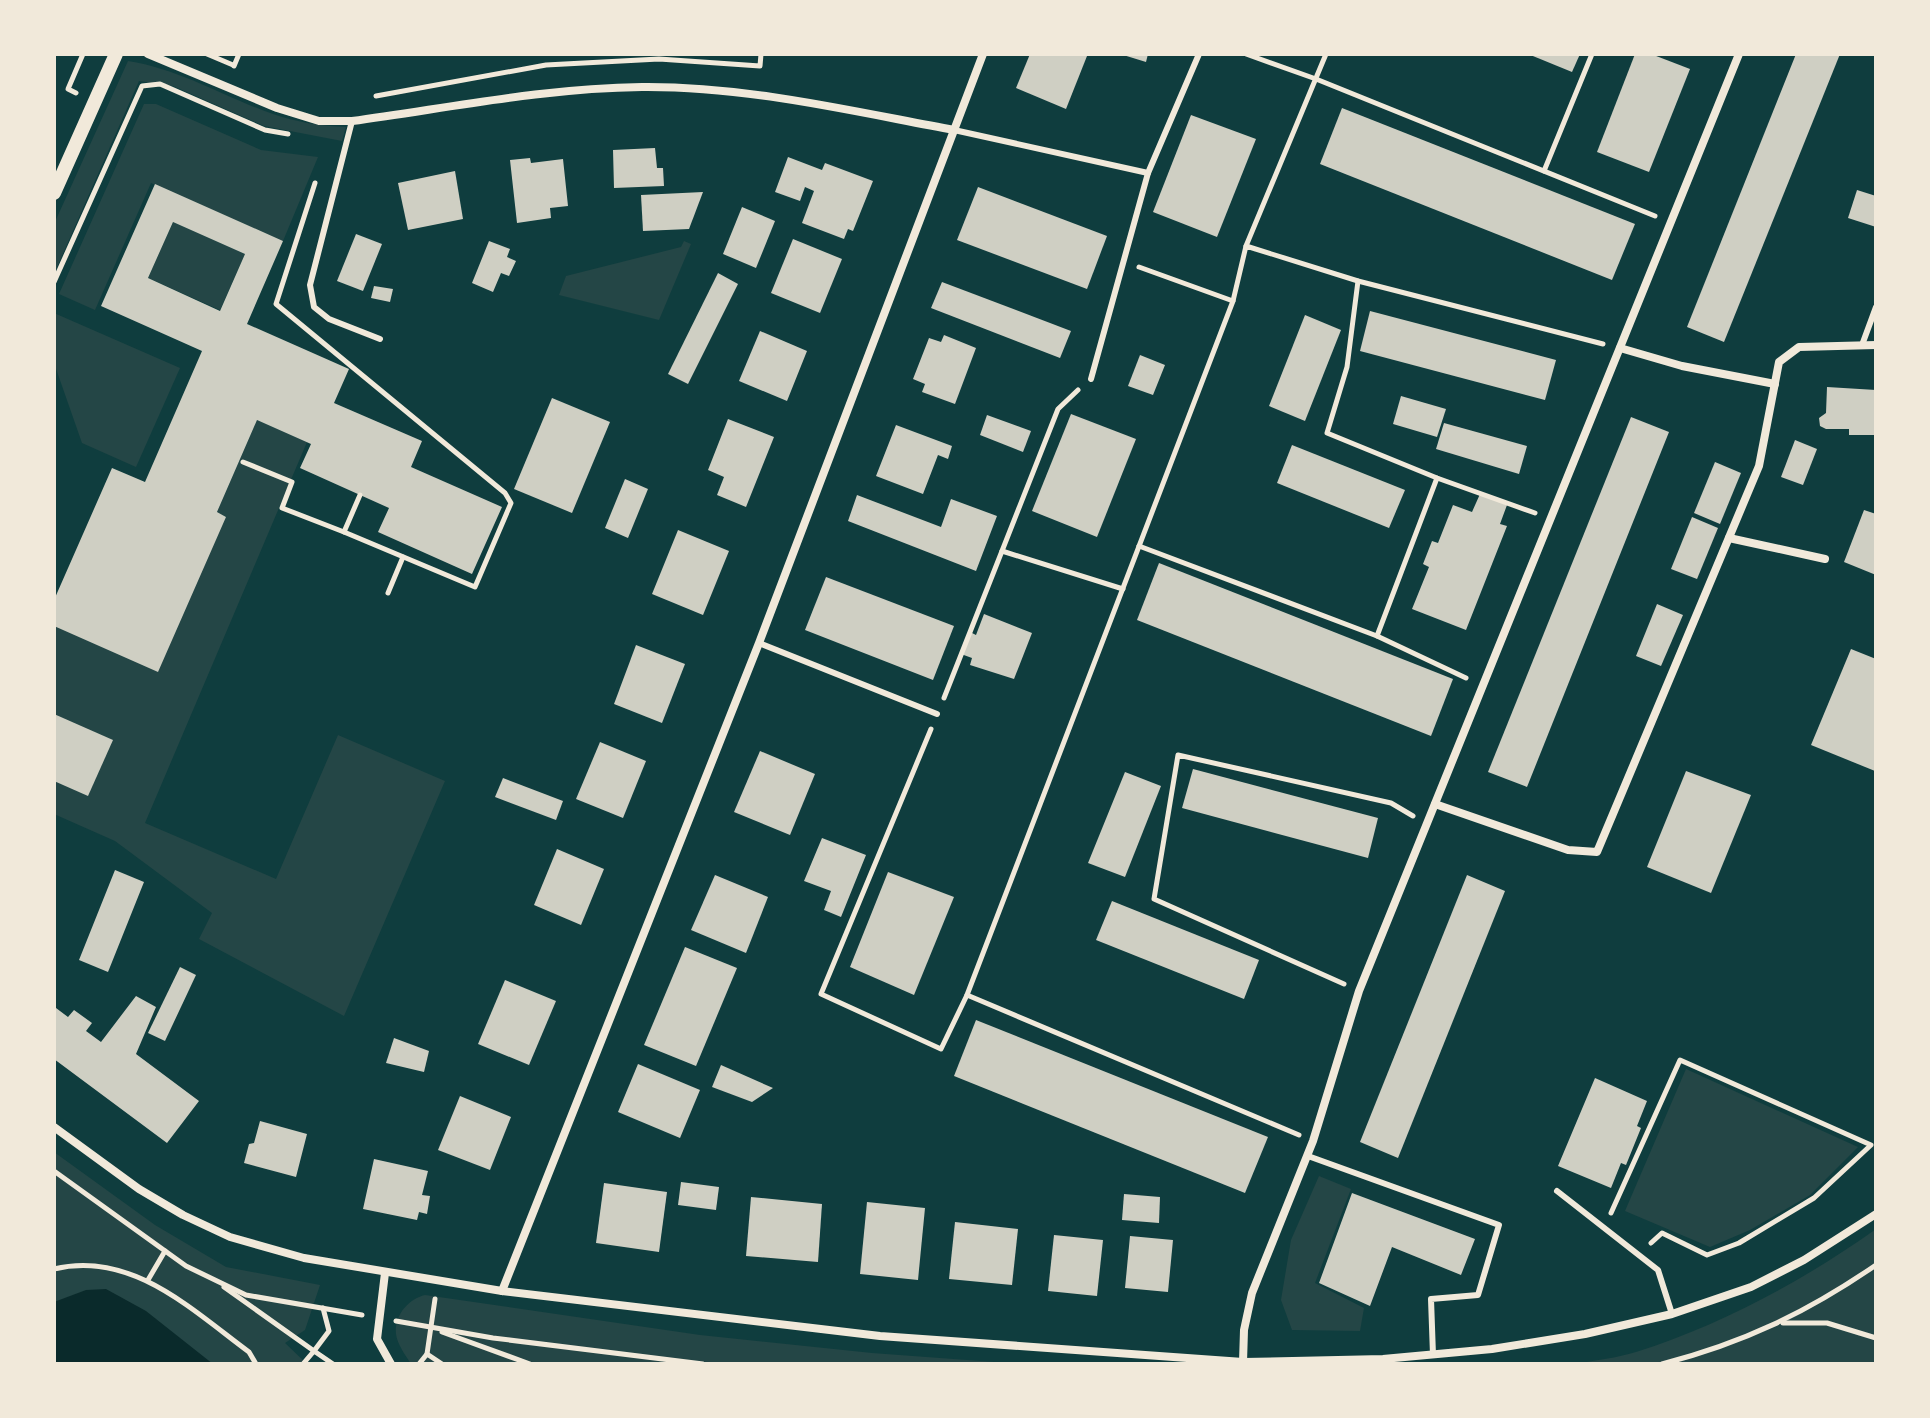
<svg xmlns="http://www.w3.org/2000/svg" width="1930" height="1418" font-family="'Asap Condensed',sans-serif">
	<rect width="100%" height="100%" fill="#0f3d3e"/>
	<g fill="#244646">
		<path d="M128 61C180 69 224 97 273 114 295 122 322 126 346 127L342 141 264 126 173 86 139 81 54 274V224Z"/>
		<polygon points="144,104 156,104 261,150 318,157 283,241 151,183 95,310 59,294"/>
		<polygon points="173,222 245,254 220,310 148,278"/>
		<polygon points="684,241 691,244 659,320 559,295 566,276 681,247"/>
		<polygon points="54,313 180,368 136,467 82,443 54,363"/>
		<polygon points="257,420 307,442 145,823 276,879 338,735 445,781 344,1016 199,939 212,913 115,841 54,814 54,626 226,517 217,512"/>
		<polygon points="1686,1069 1858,1147 1810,1195 1750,1230 1710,1247 1625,1211"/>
		<polygon points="54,1152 155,1225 226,1267 320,1285 305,1330 285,1343 307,1364 54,1364"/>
		<polygon points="1319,1176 1351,1189 1315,1283 1364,1308 1360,1331 1292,1330 1281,1300 1291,1240"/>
		<path d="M1876 1229V1364H1576C1596 1360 1617 1358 1636 1352 1721 1325 1803 1281 1876 1229Z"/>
		<path d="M425 1295 700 1335 872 1353 1023 1364H411C406 1356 397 1344 396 1334 394 1316 408 1299 425 1295Z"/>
	</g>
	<polygon fill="#0a2a2b" points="106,1289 146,1311 213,1364 54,1364 54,1302 86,1290"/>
	<g fill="#cfcfc3" fill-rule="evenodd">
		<polygon points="1030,54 1087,56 1066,109 1016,88"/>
		<polygon points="1120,54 1148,54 1146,62"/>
		<polygon points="1528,54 1580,54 1572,72"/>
		<polygon points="1635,54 1651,54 1690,69 1649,172 1597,152"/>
		<polygon points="1796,54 1840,54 1724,342 1687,327"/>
		<polygon points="1342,108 1635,224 1612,280 1320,164"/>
		<polygon points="1191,115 1256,139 1217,237 1153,212"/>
		<polygon points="655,148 657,168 663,168 664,186 614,188 613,150"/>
		<polygon points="788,157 822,170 825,163 873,181 853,231 848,229 844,239 802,223 814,191 805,187 800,201 775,192"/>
		<polygon points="530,158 531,163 563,159 568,206 550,208 551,218 517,223 510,160"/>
		<polygon points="455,171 463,219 408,230 398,183"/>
		<path d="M155 184 283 241 247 324 349 369 334 403 422 441 411 467 502 507 472 574 378 532 389 508 300 468 311 444 257 420 217 512 226 517 158 672 54 626V600L112 468 145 482 202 351 101 306ZM173 222 245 254 220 311 148 278Z"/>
		<polygon points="978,187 1107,236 1087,289 957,240"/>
		<polygon points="1857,190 1876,196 1876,227 1848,218"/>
		<polygon points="703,192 689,229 643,231 641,195"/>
		<polygon points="742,207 775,221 756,268 723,254"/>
		<polygon points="356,234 382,244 363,291 337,281"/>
		<polygon points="793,239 842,259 820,313 771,293"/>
		<polygon points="489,241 510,249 507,257 516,261 509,276 501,273 493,292 472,283"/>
		<polygon points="718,273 738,284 688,384 668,374"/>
		<polygon points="942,282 1071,331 1060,358 931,308"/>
		<polygon points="374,286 393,289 390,302 371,298"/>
		<polygon points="1370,311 1556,360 1545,400 1360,351"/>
		<polygon points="1305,315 1341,330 1305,421 1269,406"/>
		<polygon points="760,331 807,351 787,401 739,381"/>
		<polygon points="944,335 976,348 955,404 922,392 925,384 913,379 929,338 941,342"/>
		<polygon points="1140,355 1165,365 1153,395 1128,386"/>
		<polygon points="1827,387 1876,390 1876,435 1849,435 1849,429 1826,429 1820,426 1819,418 1826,413"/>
		<polygon points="1401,396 1446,409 1437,437 1393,424"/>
		<polygon points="552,398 610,422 572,513 514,489"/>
		<polygon points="1071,414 1136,439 1097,537 1032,511"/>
		<polygon points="987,415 1031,431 1023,452 980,435"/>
		<polygon points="1631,417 1669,432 1527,787 1488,772"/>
		<polygon points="728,419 774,437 746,507 717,495 724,477 708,470"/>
		<polygon points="1444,423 1527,446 1519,474 1436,449"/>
		<polygon points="896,425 952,446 948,459 938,455 923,494 876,476"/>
		<polygon points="1795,440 1817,449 1803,485 1781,477"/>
		<polygon points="1292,445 1405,490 1389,528 1277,483"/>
		<polygon points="1715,462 1741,473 1720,524 1694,513"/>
		<polygon points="625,479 648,489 628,538 605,528"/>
		<polygon points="1480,494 1507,505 1500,524 1507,526 1466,630 1412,609 1429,567 1423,564 1432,541 1438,543 1453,505 1472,512"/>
		<polygon points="857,495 941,527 951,499 997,516 976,571 848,521"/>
		<polygon points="1864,510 1876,514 1876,575 1844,562"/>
		<polygon points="1692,517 1718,528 1697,579 1671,569"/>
		<polygon points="678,530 729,551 703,615 652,594"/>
		<polygon points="1159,563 1453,679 1431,736 1137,620"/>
		<polygon points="826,577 954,626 933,680 805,630"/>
		<polygon points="1657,604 1683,615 1661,666 1636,656"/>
		<polygon points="984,614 1032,633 1014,679 970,665 972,658 961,654 970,632 976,635"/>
		<polygon points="636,645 685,664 662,723 614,704"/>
		<polygon points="1851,649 1876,659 1875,771 1811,745"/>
		<polygon points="54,714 113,740 88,796 54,781"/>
		<polygon points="600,742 646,761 623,818 576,799"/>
		<polygon points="760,751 815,774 790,835 734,812"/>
		<polygon points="1193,769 1378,818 1368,858 1182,808"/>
		<polygon points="1686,771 1751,795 1711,893 1647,867"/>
		<polygon points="1125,772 1161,786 1125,877 1088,863"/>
		<polygon points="503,778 563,801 556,820 495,797"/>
		<polygon points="822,838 866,855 841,917 824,910 831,891 804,881"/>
		<polygon points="557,849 604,869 581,925 534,905"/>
		<polygon points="115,870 144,882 108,972 79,960"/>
		<polygon points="888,872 954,897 914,995 850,967"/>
		<polygon points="715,875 768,897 746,953 691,930"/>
		<polygon points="1467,875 1505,891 1398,1158 1360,1142"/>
		<polygon points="1112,901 1259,960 1244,999 1096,940"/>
		<polygon points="685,947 737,968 696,1066 644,1045"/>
		<polygon points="180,967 196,975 165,1041 148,1033"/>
		<polygon points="505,980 556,1001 529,1065 478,1044"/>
		<polygon points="136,996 156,1007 136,1054 199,1101 167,1143 54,1059 56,1008 68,1017 74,1010 92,1023 86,1031 101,1042"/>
		<polygon points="976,1020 1268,1137 1245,1193 954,1076"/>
		<polygon points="394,1038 429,1051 424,1072 386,1063"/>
		<polygon points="638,1064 700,1090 680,1138 618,1112"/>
		<polygon points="721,1065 773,1088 752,1102 712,1087"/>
		<polygon points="1595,1078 1647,1101 1637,1126 1641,1128 1626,1165 1621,1163 1611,1188 1558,1166"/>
		<polygon points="460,1096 511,1117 490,1170 438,1150"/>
		<polygon points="260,1121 307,1134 296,1177 244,1163 249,1144 254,1143"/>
		<polygon points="374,1159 428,1171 422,1195 430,1196 427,1214 419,1212 417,1220 363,1209"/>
		<polygon points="681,1182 719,1187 716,1210 678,1205"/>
		<polygon points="604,1183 667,1192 659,1252 596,1243"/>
		<polygon points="1352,1193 1475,1239 1461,1275 1392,1247 1370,1306 1319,1283"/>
		<polygon points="1124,1194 1160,1197 1159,1223 1122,1220"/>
		<polygon points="751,1197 822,1204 818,1262 746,1256"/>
		<polygon points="867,1202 925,1208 918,1280 860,1274"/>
		<polygon points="955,1222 1018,1229 1012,1285 949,1279"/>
		<polygon points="1054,1235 1103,1240 1097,1296 1048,1291"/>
		<polygon points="1130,1236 1173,1240 1168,1292 1125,1288"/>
	</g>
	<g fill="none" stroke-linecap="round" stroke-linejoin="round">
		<g stroke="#f1e9da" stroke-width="5">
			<polyline points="207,54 233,65"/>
			<polyline points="1246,54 1316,79 1655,216"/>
			<polyline points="234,66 239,54"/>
			<polyline points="76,93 68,89 83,54"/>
			<polyline points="376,96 546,65 659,59 760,66 761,54"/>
			<polyline points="1544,171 1592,54"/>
			<polyline points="315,183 276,304 505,493 511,503 475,587 344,532 360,495"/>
			<polyline points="1246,246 1326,54"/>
			<polyline points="1139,267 1233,301"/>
			<polyline points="1358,281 1347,367 1327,433 1437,478 1535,513"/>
			<polyline points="54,282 142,86 160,84 265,130 288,134"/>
			<polyline points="243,462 292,482 282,508 344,532"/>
			<polyline points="1437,478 1377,636 1466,678"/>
			<polyline points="1139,546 1377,636"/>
			<polyline points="1002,551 1123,589"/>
			<polyline points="388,593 403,557"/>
			<polyline points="944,698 1058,409 1078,390"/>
			<polyline points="931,729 821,994 941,1049 967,995"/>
			<polyline points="1344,984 1154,899 1178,755 1391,803 1413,816"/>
			<polyline points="1299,1135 967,995 1233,301 1246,246 1358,281 1603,344"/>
			<polyline points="54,1171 186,1266 246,1295 362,1315"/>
			<polyline points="1611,1213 1680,1060 1871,1145 1814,1198 1739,1243 1707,1255 1662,1233 1651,1243"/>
			<path d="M54 1269C131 1250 192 1310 249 1352L256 1364"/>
			<polyline points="148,1280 165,1251"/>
			<polyline points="224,1287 314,1351 329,1331 323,1308"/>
			<polyline points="396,1321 493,1338 703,1364"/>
			<polyline points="1783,1323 1827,1323 1876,1338"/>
			<polyline points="442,1332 530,1364"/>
			<polyline points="427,1354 435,1299"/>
			<polyline points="303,1364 314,1351 333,1364"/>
			<polyline points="419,1364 427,1354 442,1364"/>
			<path d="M1662 1364C1743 1343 1806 1313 1876 1265"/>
		</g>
		<g stroke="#f1e9da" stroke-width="6">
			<polyline points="352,121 310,285 314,307 329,319 380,339"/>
			<polyline points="954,130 1148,173 1199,54"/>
			<polyline points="1862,345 1876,307"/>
			<polyline points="1091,379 1148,173"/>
			<polyline points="759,643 937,714"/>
			<polyline points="1308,1156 1499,1225 1478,1295 1431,1299 1433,1355"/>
			<polyline points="1557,1191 1658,1270 1672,1314"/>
		</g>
		<g stroke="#f1e9da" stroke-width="8">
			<path d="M148 54 277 108 319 121H352C448 108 545 88 642 87 747 86 851 111 954 130"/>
			<polyline points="1620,348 1682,366 1775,384"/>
			<polyline points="1729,538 1825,559"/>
			<polyline points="1435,804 1568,850 1597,852 1759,466 1779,362 1799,347 1876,345"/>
			<polyline points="54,1127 139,1189 183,1215 230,1237 304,1258 502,1291 880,1336 1243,1362 1383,1359 1492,1349 1585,1334 1672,1314 1751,1287 1804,1260 1876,1214"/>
			<polyline points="385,1273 377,1339 391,1364"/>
			<polyline points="502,1291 759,643 983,54"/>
			<polyline points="1243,1362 1244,1330 1252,1293 1313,1141 1359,991 1739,54"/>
		</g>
		<polyline stroke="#f1e9da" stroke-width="14" points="54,193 116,54"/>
	</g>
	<rect width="1930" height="1418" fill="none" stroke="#f1e9da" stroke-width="112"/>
</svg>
